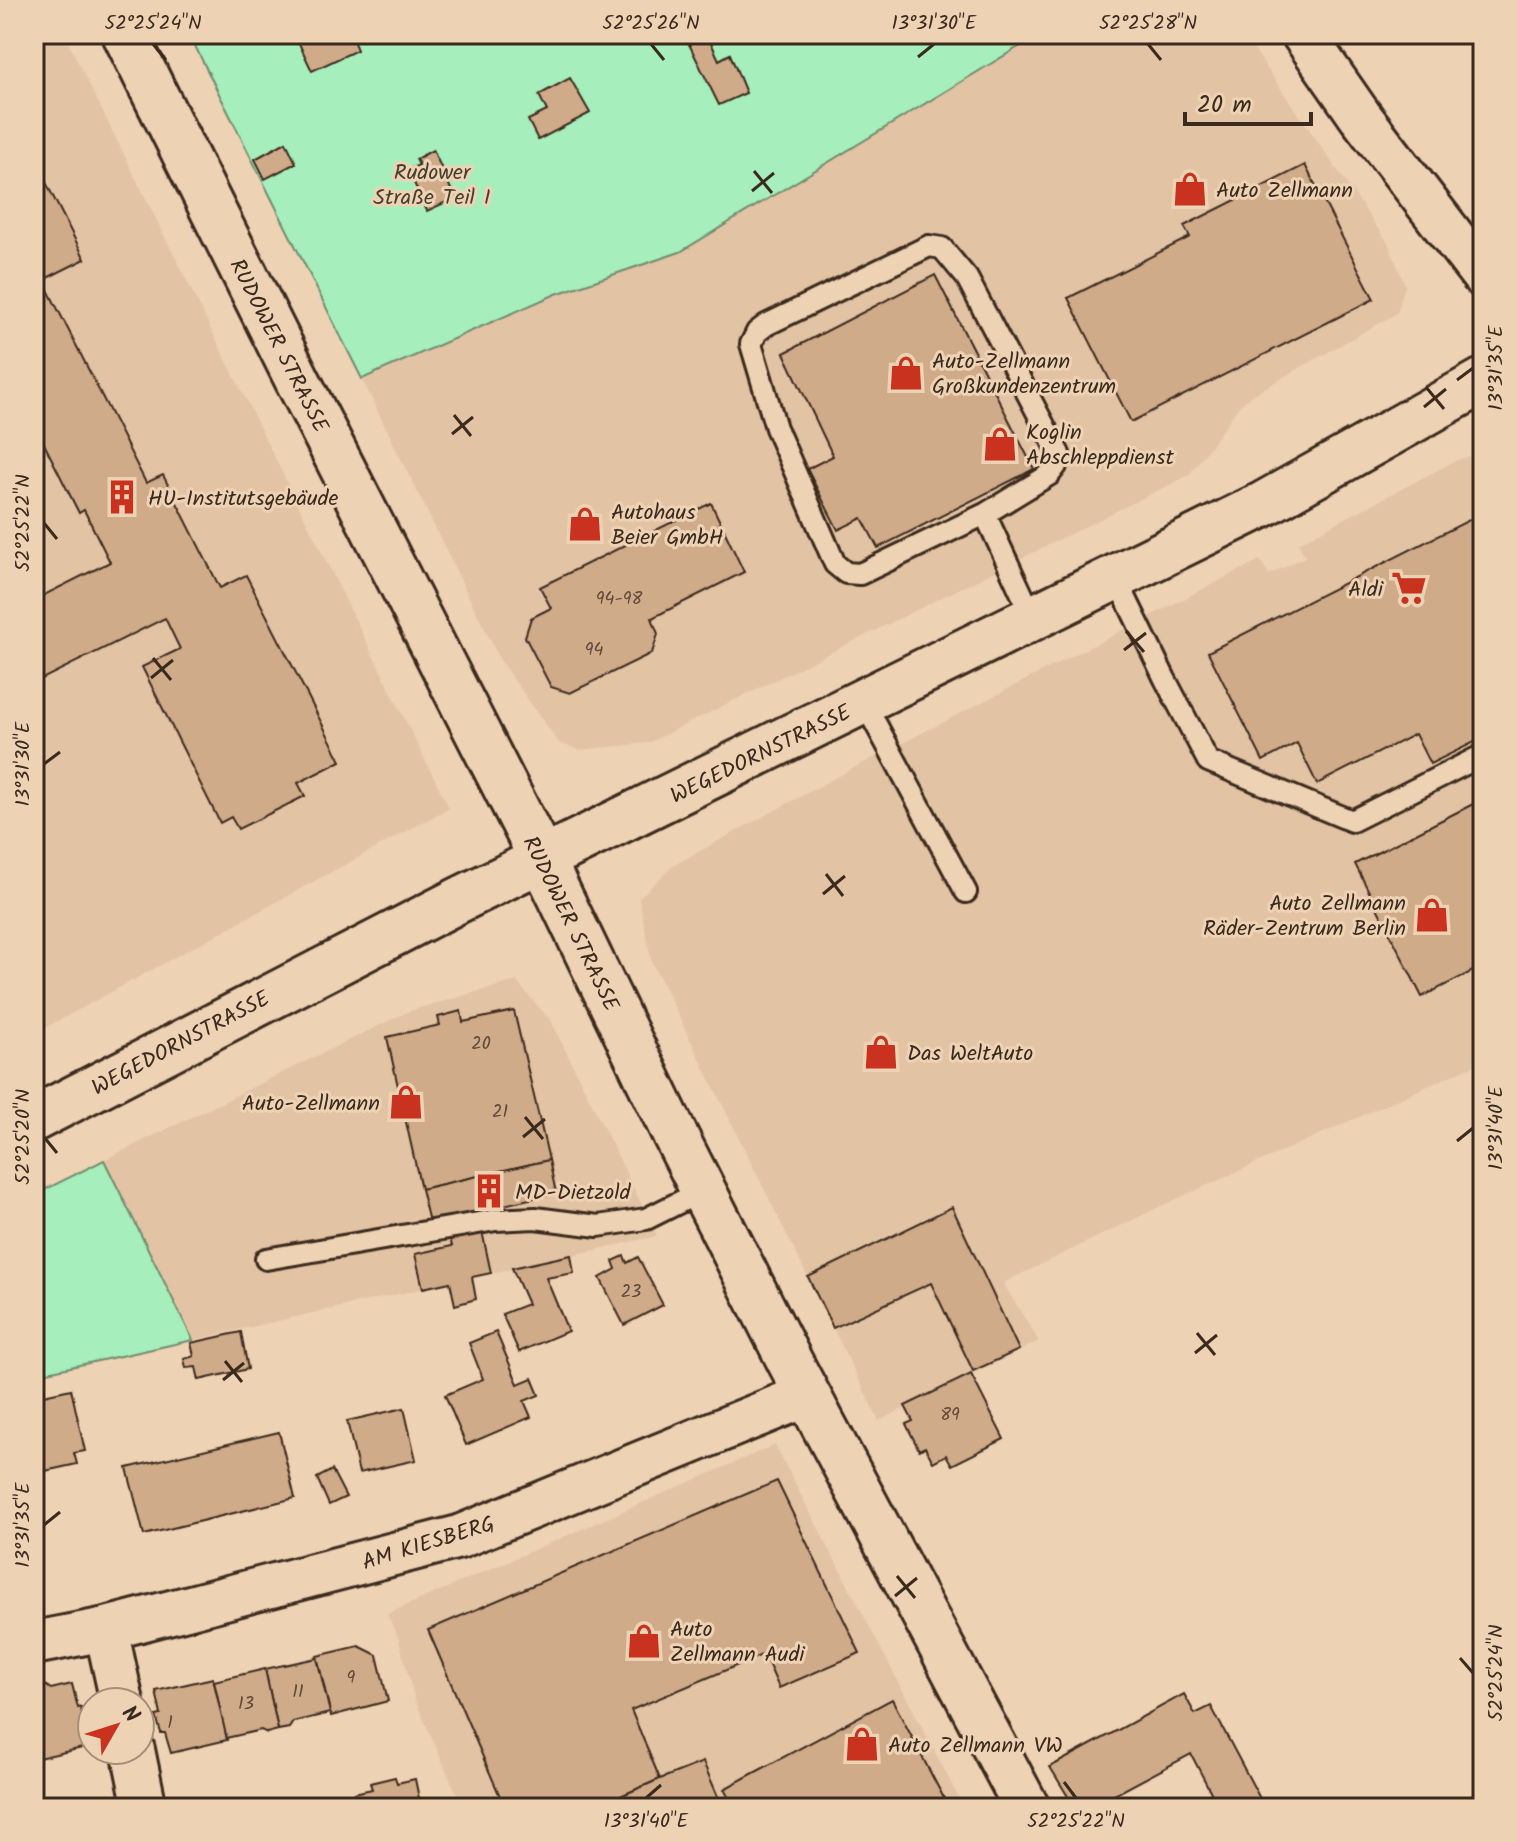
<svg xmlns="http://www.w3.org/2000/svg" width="1517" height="1842" font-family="Kalam,sans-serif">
	<rect width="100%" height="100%" fill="#eed2b4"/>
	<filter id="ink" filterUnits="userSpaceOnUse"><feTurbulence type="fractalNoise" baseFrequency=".0125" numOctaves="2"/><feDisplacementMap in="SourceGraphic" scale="16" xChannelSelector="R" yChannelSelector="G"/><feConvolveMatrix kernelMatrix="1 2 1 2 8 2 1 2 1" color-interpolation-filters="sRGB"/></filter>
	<g filter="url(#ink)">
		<g fill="#e2c3a4">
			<polygon points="34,34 64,34 449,808 34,1034"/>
			<polygon points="1040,34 1243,34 1388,243 1405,285 1397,313 1252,395 1240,405 1189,475 648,743 580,750 559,743 501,662 362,379 556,294 680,252"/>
			<polygon points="1483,452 1483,1061 1159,1207 1003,1283 1039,1341 879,1421 651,960 639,898 674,865 844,773 1260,560 1269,575 1305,557 1298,543 1457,460"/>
			<polygon points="516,981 551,1021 657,1236 193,1340 104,1160 409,1011"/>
			<polygon points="775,1445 964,1808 463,1808 415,1700 398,1637 387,1614"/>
		</g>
		<g fill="#a6eebc" stroke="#708c6d" stroke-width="2">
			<polygon points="189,34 1040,34 680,252 556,294 362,379"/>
			<polygon points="104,1160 193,1340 34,1375 34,1195"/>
		</g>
		<g fill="#d0ab89" stroke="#3b2a1e" stroke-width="2">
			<polygon points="362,34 353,40 357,50 312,71 295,35"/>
			<polygon points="684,34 707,34 719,60 730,54 746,93 719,105"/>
			<polygon points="570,78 590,113 538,140 528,120 547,111 539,95"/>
			<polygon points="286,142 296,163 265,179 255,159"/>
			<polygon points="433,150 455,198 427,211 408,170 419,165 416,159"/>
			<polygon points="34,159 85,259 43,280 146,483 163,475 220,588 246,575 341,761 298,783 305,796 238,829 231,817 220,823 142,667 180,649 165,618 34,683 34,600 110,562 84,510 79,513 34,424"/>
			<polygon points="1305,165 1374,299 1131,422 1068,298 1190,237 1184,226"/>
			<polygon points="935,275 1034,469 878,548 862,518 838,530 807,469 833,456 784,353"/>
			<polygon points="711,503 744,572 652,618 658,634 652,653 570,693 551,687 525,637 531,618 551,608 540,587"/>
			<polygon points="1479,515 1483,524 1483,738 1430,764 1415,734 1317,784 1297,743 1263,761 1208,652"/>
			<polygon points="1483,799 1483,966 1422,997 1355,864"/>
			<polygon points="461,1011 463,1022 514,1011 549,1160 421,1189 387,1037 440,1025 438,1017"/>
			<polygon points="549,1160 556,1193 429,1222 421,1189"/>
			<polygon points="952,1207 1019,1350 973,1371 931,1283 833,1328 808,1277"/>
			<polygon points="482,1231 491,1273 472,1277 476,1299 455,1305 450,1282 423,1288 415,1254 452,1246 450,1238"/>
			<polygon points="571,1255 574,1273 546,1278 568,1331 519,1352 502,1314 528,1304 512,1268"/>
			<polygon points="624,1256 627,1263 638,1257 663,1305 624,1325 600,1278 616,1269 613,1261"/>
			<polygon points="241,1332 248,1369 199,1380 196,1367 186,1368 184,1359 194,1356 191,1343"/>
			<polygon points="496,1332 518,1384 532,1378 539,1395 524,1401 531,1417 466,1445 445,1395 483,1379 469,1343"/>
			<polygon points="971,1374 1004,1439 952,1465 946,1455 933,1462 925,1447 919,1450 906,1424 913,1421 905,1406"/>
			<polygon points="71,1389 85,1451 74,1453 77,1464 45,1471 34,1423 34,1397"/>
			<polygon points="404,1408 416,1460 359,1473 347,1421"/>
			<polygon points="279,1432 295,1498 144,1535 127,1468"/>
			<polygon points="332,1470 346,1497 329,1505 317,1478"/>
			<polygon points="777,1481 860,1653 779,1688 764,1654 631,1710 660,1779 593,1808 505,1808 428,1630"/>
			<polygon points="359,1646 377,1655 388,1701 331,1716 317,1656"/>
			<polygon points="317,1658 330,1713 293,1722 289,1728 278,1730 265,1669"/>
			<polygon points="265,1669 278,1730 267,1733 261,1730 226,1738 214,1681"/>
			<polygon points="213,1678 227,1740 171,1753 165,1733 161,1733 156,1716 161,1715 156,1691"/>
			<polygon points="72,1684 78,1708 81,1707 87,1747 34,1759 34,1693 40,1686 45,1685 51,1689"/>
			<polygon points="1184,1694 1195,1714 1211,1706 1265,1808 1219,1808 1191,1754 1090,1808 1075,1808 1050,1767"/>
			<polygon points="892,1699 949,1808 734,1808 724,1789"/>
			<polygon points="703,1762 723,1808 593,1808 660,1779"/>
			<polygon points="395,1777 397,1783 415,1779 421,1808 357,1808 354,1793 372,1789 370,1783"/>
		</g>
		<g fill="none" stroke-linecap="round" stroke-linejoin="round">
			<g stroke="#3b2a1e" stroke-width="26">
				<g id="lane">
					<polyline points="985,514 1049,475 1056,466 1059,454 967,278 942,248 929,246 766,325 757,332 751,344 776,428 835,564 846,573 860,574 985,514 1032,616"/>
					<polyline points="1116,578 1165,679 1208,761 1352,821 1483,755"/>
					<polyline points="864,702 966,892"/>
					<polyline points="266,1259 496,1220 535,1218 598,1226 646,1219 704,1190"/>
				</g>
			</g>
			<g stroke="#3b2a1e" stroke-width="48">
				<g id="street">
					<polyline points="1303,34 1360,116 1483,276"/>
					<polyline points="106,1629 122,1702"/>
					<polyline points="34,1643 106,1629 459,1537 807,1395"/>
					<polyline points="133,1750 145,1808"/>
				</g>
			</g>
			<g stroke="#3b2a1e" stroke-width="50">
				<g id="secondary">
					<polyline points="125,34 297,379 543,861 673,1131 790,1362 1027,1808"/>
					<polyline points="34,1119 459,900 1262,505 1483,381"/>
				</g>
			</g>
			<use href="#lane" stroke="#eed2b4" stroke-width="20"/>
			<use href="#street" stroke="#eed2b4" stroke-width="42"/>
			<use href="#secondary" stroke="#eed2b4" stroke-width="44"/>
		</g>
	</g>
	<path fill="none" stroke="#3b2a1e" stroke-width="3" d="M153 44 166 60M651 44 664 60M1148 44 1161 60M918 57 934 44M754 171 772 193M752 191 774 173M1457 380 1473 368M1426 387 1444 409M1424 407 1446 389M454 415 471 436M452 434 473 417M44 523 57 539M1126 631 1144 652M1124 650 1146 633M153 658 171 680M151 678 173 660M44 764 60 752M826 874 843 896M823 894 845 876M525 1117 543 1139M44 1137 57 1153M523 1137 545 1119M1457 1141 1473 1128M1197 1333 1215 1355M1195 1353 1217 1335M225 1361 242 1382M223 1380 244 1363M44 1525 60 1512M897 1576 915 1598M895 1596 917 1578M1460 1658 1473 1673M1064 1782 1076 1798M646 1798 661 1785"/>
	<defs>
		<g id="shop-bare" transform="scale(2.76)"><path d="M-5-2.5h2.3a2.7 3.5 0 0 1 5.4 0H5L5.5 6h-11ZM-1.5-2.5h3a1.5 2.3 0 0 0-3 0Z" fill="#c8321e" stroke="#eed2b4" stroke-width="2.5" paint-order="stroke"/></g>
		<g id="building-bare" transform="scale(2.76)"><path d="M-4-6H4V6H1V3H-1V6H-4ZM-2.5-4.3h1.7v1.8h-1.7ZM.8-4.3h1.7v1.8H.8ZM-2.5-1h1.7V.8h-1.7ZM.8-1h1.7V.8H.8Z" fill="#c8321e" stroke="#eed2b4" stroke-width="2.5" paint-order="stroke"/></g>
		<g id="supermarket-bare" transform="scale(2.76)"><path d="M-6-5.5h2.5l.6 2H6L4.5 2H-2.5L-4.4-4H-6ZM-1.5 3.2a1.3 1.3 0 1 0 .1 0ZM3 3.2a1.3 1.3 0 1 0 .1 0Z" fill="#c8321e" stroke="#eed2b4" stroke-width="2.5" paint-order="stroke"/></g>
	</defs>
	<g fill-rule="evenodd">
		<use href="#shop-bare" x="1190" y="189"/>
		<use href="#shop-bare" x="906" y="373"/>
		<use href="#shop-bare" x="1000" y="444"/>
		<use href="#building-bare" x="122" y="497"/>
		<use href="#shop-bare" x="585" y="524"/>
		<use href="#supermarket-bare" x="1409" y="588"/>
		<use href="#shop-bare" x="1432" y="915"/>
		<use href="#shop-bare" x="881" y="1052"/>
		<use href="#shop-bare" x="406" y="1102"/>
		<use href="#building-bare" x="489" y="1191"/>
		<use href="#shop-bare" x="644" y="1641"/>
		<use href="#shop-bare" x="862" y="1744"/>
	</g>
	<g text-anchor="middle" stroke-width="6" stroke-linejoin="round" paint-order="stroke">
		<g font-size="18" fill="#604a39">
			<text x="619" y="604">94-98</text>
			<text x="594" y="655">94</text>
			<text x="481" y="1049">20</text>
			<text x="500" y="1117">21</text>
			<text x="631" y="1297">23</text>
			<text x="950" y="1420">89</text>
			<text x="351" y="1683">9</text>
			<text x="298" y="1697">11</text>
			<text x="246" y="1709">13</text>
			<text x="170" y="1728">1</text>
		</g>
		<g font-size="22" fill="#463e2e" stroke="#eed2b4">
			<text x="432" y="179">Rudower<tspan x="432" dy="25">Straße Teil I</tspan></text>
		</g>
		<g font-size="22" fill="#3b2a1e" stroke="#eed2b4" text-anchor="start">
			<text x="1216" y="197">Auto Zellmann</text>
			<text x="932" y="368">Auto-Zellmann<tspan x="932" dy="25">Großkundenzentrum</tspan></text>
			<text x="1026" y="439">Koglin<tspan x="1026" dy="25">Abschleppdienst</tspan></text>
			<text x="148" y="505">HU-Institutsgebäude</text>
			<text x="611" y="519">Autohaus<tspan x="611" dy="25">Beier GmbH</tspan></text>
			<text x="1383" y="596" text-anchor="end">Aldi</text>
			<text x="1406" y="910" text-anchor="end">Auto Zellmann<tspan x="1406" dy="25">Räder-Zentrum Berlin</tspan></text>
			<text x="907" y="1060">Das WeltAuto</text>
			<text x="380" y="1110" text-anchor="end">Auto-Zellmann</text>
			<text x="515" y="1199">MD-Dietzold</text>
			<text x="670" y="1636">Auto<tspan x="670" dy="25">Zellmann Audi</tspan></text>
			<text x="888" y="1752">Auto Zellmann VW</text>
		</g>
		<g font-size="22" fill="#3b2a1e" stroke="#eed2b4">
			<text transform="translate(280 345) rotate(63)" y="8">RUDOWER STRASSE</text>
			<text transform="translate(760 753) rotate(-26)" y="8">WEGEDORNSTRASSE</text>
			<text transform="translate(572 923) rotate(64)" y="8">RUDOWER STRASSE</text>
			<text transform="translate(180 1042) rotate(-28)" y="8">WEGEDORNSTRASSE</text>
			<text transform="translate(428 1542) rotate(-17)" y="8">AM KIESBERG</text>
		</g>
	</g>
	<rect width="1517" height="1842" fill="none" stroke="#eed2b4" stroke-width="88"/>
	<g transform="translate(116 1726) rotate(51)"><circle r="38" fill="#eed2b4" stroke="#a68f78" stroke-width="2"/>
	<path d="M0-6L14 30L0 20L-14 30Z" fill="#c8321e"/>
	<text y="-12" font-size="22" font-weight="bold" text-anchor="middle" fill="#3b2a1e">N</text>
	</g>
	<path d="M1185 112v12h126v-12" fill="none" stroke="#3b2a1e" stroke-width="4"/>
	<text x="1197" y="112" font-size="24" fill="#3b2a1e" stroke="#eed2b4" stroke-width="6" paint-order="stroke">20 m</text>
	<rect x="44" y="44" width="1429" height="1754" fill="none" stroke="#3b2a1e" stroke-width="3"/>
	<g font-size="20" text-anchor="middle" fill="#3b2a1e">
		<text x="153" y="29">52°25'24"N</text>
		<text x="651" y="29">52°25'26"N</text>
		<text x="934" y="29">13°31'30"E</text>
		<text x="1148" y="29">52°25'28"N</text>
		<text transform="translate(1495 368) rotate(-90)" y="7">13°31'35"E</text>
		<text transform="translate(22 523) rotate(-90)" y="7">52°25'22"N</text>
		<text transform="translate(22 764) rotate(-90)" y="7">13°31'30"E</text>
		<text transform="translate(1495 1128) rotate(-90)" y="7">13°31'40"E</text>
		<text transform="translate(22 1137) rotate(-90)" y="7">52°25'20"N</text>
		<text transform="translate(22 1525) rotate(-90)" y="7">13°31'35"E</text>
		<text transform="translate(1495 1673) rotate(-90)" y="7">52°25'24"N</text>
		<text x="646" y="1827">13°31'40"E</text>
		<text x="1076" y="1827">52°25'22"N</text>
	</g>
</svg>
